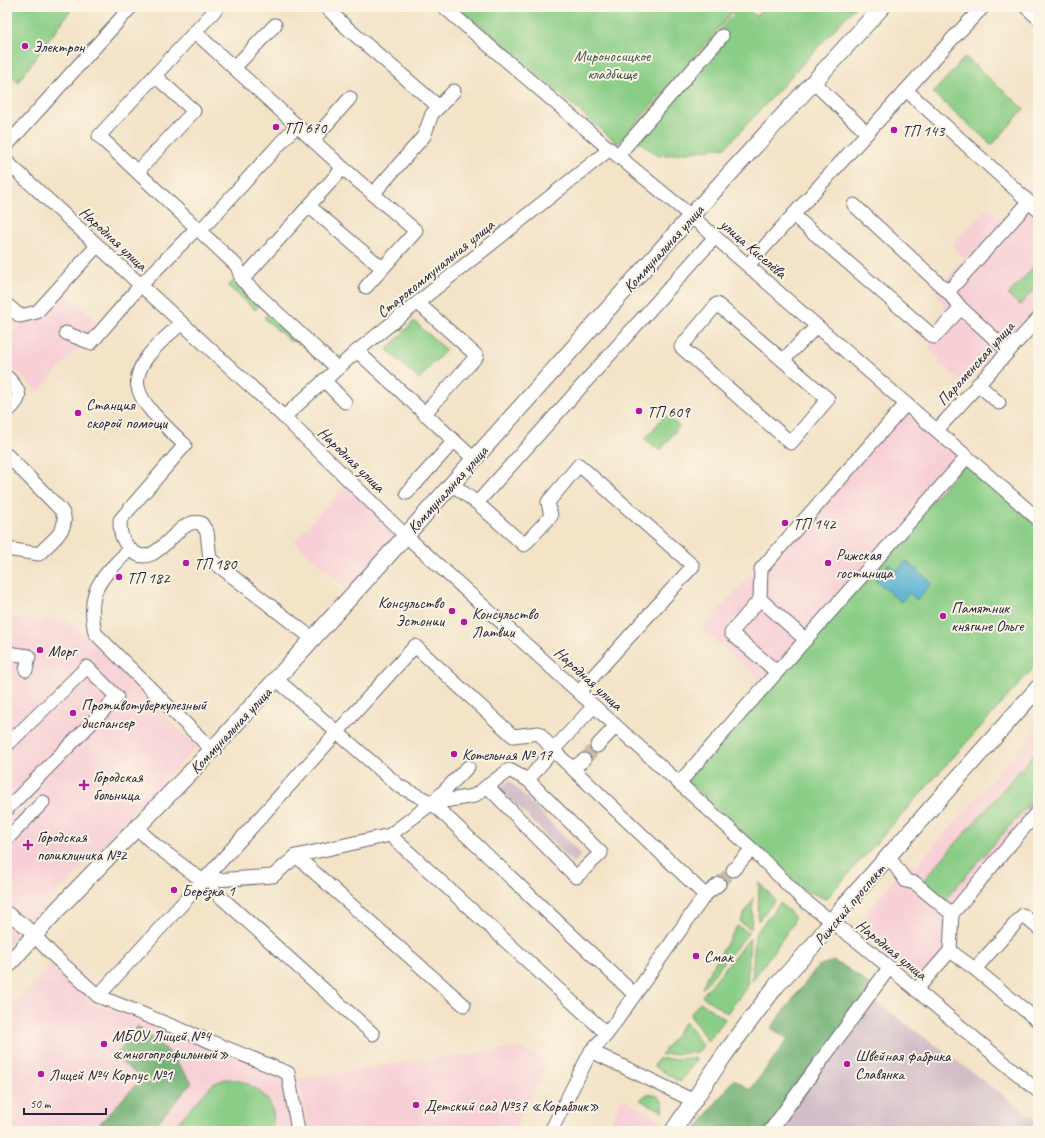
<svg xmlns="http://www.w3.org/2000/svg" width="1045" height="1138" font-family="Caveat,sans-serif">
	<rect width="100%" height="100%" fill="#fcf5e5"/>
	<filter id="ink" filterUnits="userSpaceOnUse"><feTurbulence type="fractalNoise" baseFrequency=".025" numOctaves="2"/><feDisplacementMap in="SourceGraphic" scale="8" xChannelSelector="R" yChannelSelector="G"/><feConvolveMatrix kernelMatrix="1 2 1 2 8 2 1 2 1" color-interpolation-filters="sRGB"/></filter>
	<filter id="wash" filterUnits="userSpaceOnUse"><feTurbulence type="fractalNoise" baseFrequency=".012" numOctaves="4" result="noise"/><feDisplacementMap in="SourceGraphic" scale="16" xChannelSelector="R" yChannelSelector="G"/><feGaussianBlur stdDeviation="0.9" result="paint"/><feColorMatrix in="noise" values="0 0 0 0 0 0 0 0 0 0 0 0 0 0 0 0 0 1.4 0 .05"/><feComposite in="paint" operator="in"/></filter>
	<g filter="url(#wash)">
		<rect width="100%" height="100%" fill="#f3e3c7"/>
		<g fill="#f7cfd5">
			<polygon points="1038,178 1038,309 965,386 938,362 941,358 928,347 952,321 935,291 965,258 952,245 988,207 1001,218"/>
			<polygon points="68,294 99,324 38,392 7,362 7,339 23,323 48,315"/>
			<polygon points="899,404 967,461 768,687 702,629"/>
			<polygon points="347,484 402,536 351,593 295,541"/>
			<polygon points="7,617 73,623 196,747 7,946"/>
			<polygon points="1038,729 1038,817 949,918 948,951 922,980 916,980 855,927 908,862 915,867"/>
			<polygon points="52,963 96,1004 284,1075 294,1131 7,1131 7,1012"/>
			<polygon points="520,1048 549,1062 514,1131 309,1131 298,1079 413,1061"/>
			<polygon points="622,1098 665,1123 659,1131 606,1131"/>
		</g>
		<g fill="#d2bdc8">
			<polygon points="509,780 582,855 573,863 500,788"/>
			<polygon points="874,1000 1038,1121 1038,1131 777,1131"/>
		</g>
		<g fill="#8acd86" stroke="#567860">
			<polygon points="7,7 73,7 18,82 7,75"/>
			<polygon points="458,7 737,7 618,144"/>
			<polygon points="740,7 744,7 756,16 764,7 855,7 726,147 659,156 629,135"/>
			<polygon points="965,57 1024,109 992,145 933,93"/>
			<polygon points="1038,262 1038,285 1020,305 1008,295"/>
			<polygon points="233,281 260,305 255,310 228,286"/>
			<polygon points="269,312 296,336 291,342 264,318"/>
			<polygon points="414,321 446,350 419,379 387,350"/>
			<polygon points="665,415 679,426 660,451 645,439"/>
			<polygon points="967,461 1038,528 1038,663 826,899 800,888 686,780"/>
			<polygon points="1038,750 1038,794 942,903 920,884"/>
			<polygon points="759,882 775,900 758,921 759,883"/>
			<polygon points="753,898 751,929 740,922"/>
			<polygon points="780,903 794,916 793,924 752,981 755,934"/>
			<polygon points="737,926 749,932 702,989 706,978"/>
			<polygon points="750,938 747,987 727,1013 702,996"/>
			<polygon points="700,1002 725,1019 708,1042 690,1015"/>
			<polygon points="685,1022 703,1046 698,1052 661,1055"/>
			<polygon points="695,1058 696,1060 680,1082 654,1066 658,1059"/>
			<path d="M225 1079C251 1079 283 1101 271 1131H170L213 1084Z"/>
			<path d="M647 1094C657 1092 665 1101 663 1111L640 1100Z"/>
		</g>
		<g fill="#6fb073" stroke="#486957">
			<polygon points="833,961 847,968 869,984 874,1000 777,1131 695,1131 734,1079 750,1090 788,1039 771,1028 818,966"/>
			<polygon points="138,1026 170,1053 192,1083 150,1131 93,1131 142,1078 114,1057"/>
		</g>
		<polygon fill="#55b0d2" stroke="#3c6986" points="906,561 932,583 917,600 909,593 901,602 875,580 889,564 897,571"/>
	</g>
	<g filter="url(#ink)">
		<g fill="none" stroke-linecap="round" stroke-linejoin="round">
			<g stroke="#c9bcab" stroke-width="13" stroke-dasharray="13 6" stroke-linecap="butt">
				<polyline points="584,760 597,746"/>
				<polyline points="719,884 733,870"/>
			</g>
			<g stroke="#6b666c" stroke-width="15">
				<g id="minor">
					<polyline points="218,7 99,136 237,266 242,280 337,368"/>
					<polyline points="326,7 346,27 439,107"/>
					<polyline points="444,7 607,147 691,216 1038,519"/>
					<polyline points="1026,7 1038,18"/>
					<polyline points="195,32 343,168 242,280"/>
					<polyline points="234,68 275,25"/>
					<polyline points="813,82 867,133"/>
					<polyline points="906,90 1038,210"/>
					<polyline points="313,140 350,98"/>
					<polyline points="7,145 131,7"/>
					<polyline points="618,155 722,36"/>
					<polyline points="7,162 284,417 406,536 752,849 802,899 861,944 1038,1091"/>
					<polyline points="343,168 416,231 366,287"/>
					<polyline points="138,171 194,111 155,76"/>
					<polyline points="373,194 424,136 432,114 454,91"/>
					<polyline points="854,205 948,292"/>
					<polyline points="310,207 382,268"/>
					<polyline points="793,215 934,337 961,308 1008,351"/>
					<polyline points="200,231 297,125"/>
					<polyline points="748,265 954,37 983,7"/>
					<polyline points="418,303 477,356 424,414"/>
					<polygon points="717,304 828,399 791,443 681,347"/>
					<polyline points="7,305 20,316 37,312 97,246"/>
					<polyline points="961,308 948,292 1029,202"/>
					<path d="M181 324C116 378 129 392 185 445L120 520C120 533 121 539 130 549 153 573 173 527 192 523 195 522 199 523 201 523L207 532 210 559 313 639"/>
					<polyline points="66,333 91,343 140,286 197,228"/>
					<polyline points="357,351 474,459"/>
					<polyline points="783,360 817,326"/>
					<path d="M7 377C22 393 23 397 7 412"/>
					<polyline points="324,380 345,402"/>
					<polyline points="978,384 999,403"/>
					<polyline points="284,417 357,351 610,149"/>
					<polyline points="937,430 1038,319"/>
					<path d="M7 455 61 510C73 528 50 542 39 554L7 549"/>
					<polyline points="452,484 477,503 524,545 551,516 548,502 579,465 693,566 579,692"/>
					<polyline points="407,493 454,441"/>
					<polyline points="477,503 715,237"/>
					<path d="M130 549C101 579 86 588 95 633L212 750"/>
					<polyline points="760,599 806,640"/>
					<polygon points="415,646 513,736 539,733 553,750 528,780 509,770 474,796 432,803 390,835 296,856 273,876 203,881"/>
					<polyline points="7,653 29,656 26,670"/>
					<polyline points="777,672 731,633 760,599 761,569 906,404"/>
					<polyline points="276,679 399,786 432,803"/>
					<polyline points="7,745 87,667 117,697 7,809"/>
					<polyline points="597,746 616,726"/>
					<polyline points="468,767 432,803 634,994"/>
					<polyline points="573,768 584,760"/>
					<polyline points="679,783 967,457"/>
					<polyline points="487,786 576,877 601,853 528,780"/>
					<polyline points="390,835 607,1034"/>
					<polyline points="7,839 43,802"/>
					<polyline points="296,856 464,1005"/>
					<polyline points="889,857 906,881 915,883 952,914"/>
					<polyline points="733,870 752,849"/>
					<polyline points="203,881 373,1034"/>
					<polyline points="705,895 719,884"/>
					<polyline points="7,913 25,926 53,955 98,996 288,1073 298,1131"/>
					<polyline points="950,951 952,914 1038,811"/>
					<polyline points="975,969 1023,915 1038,928"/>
					<polyline points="916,990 950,951 975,969 1038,1021"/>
					<polyline points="98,996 203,881 155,845 137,828"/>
					<polyline points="591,1051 692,1100"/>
					<polyline points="551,1131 591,1051 607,1034 705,895 553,750 593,707"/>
					<polyline points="770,1131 889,968"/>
				</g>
			</g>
			<g stroke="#6b666c" stroke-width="18">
				<g id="major">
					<polyline points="7,966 57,910 212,750 394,549 691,216 882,7"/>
					<polyline points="673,1131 725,1054 776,986 812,947 844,906 1038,688"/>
				</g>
			</g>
			<use href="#minor" stroke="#fff" stroke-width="13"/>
			<use href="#major" stroke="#fff" stroke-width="16"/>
		</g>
	</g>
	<g fill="#b5179e" stroke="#fcf5e5" stroke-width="1.5">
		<circle cx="25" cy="46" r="4"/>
		<circle cx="276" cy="127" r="4"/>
		<circle cx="894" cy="130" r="4"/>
		<circle cx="639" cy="411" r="4"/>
		<circle cx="78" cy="413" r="4"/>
		<circle cx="785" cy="523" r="4"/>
		<circle cx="186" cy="563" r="4"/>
		<circle cx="828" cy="563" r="4"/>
		<circle cx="119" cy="577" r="4"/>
		<circle cx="452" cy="611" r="4"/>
		<circle cx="943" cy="616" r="4"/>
		<circle cx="464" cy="622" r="4"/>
		<circle cx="40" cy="650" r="4"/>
		<circle cx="73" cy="713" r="4"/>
		<circle cx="454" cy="754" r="4"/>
		<path d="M82 779h4v4h4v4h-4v4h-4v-4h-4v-4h4z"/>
		<path d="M26 839h4v4h4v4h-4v4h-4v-4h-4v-4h4z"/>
		<circle cx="174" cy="890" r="4"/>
		<circle cx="696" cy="956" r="4"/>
		<circle cx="104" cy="1044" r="4"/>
		<circle cx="847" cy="1064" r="4"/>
		<circle cx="41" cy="1074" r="4"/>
		<circle cx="416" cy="1105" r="4"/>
	</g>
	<g text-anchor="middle" stroke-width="4" stroke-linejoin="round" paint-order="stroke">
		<g font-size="16" fill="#22223b" stroke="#fcf5e5" text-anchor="start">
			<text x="33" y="52">Электрон</text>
			<text x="284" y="133">ТП 670</text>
			<text x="902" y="136">ТП 143</text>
			<text x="86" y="410">Станция<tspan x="86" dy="18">скорой помощи</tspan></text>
			<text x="647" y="417">ТП 609</text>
			<text x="793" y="529">ТП 142</text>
			<text x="836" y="560">Рижская<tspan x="836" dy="18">гостиница</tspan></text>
			<text x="194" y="569">ТП 180</text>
			<text x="127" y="583">ТП 182</text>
			<text x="444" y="608" text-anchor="end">Консульство<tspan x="444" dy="18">Эстонии</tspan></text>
			<text x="951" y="613">Памятник<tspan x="951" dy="18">княгине Ольге</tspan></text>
			<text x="472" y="619">Консульство<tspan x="472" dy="18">Латвии</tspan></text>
			<text x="48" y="656">Морг</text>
			<text x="81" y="710">Противотуберкулезный<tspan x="81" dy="18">диспансер</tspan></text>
			<text x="462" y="760">Котельная № 17</text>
			<text x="93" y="782">Городская<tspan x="93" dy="18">больница</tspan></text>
			<text x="37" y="842">Городская<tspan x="37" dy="18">поликлиника №2</tspan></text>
			<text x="182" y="896">Берёзка 1</text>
			<text x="704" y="962">Смак</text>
			<text x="112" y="1041">МБОУ Лицей №4<tspan x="112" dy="18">«многопрофильный»</tspan></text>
			<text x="855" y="1061">Швейная фабрика<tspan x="855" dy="18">Славянка</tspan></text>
			<text x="49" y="1080">Лицей №4 Корпус №1</text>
			<text x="424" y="1111">Детский сад №37 «Кораблик»</text>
		</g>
		<g font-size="16" fill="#415552" stroke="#fcf5e5">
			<text x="612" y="61">Мироносицкое<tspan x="612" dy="18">кладбище</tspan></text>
		</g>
		<g font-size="16" fill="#22223b" stroke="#fcf5e5">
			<text transform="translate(114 238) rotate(43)" y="6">Народная улица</text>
			<text transform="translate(663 248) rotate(-48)" y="6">Коммунальная улица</text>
			<text transform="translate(754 248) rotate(41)" y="6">улица Киселёва</text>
			<text transform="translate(435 268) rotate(-39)" y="6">Старокоммунальная улица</text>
			<text transform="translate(975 363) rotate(-48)" y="6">Пароменская улица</text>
			<text transform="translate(352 459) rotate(44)" y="6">Народная улица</text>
			<text transform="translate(447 489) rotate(-48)" y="6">Коммунальная улица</text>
			<text transform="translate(589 678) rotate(42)" y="6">Народная улица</text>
			<text transform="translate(230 730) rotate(-47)" y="6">Коммунальная улица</text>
			<text transform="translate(849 904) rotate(-50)" y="6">Рижский проспект</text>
			<text transform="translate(892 949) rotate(39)" y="6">Народная улица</text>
		</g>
	</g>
	<rect width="1045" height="1138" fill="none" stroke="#fcf5e5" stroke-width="24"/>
	<path d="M24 1108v6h82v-6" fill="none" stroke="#22223b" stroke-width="2"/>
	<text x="30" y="1108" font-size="12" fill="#22223b" stroke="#fcf5e5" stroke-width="3" paint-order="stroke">50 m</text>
</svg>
